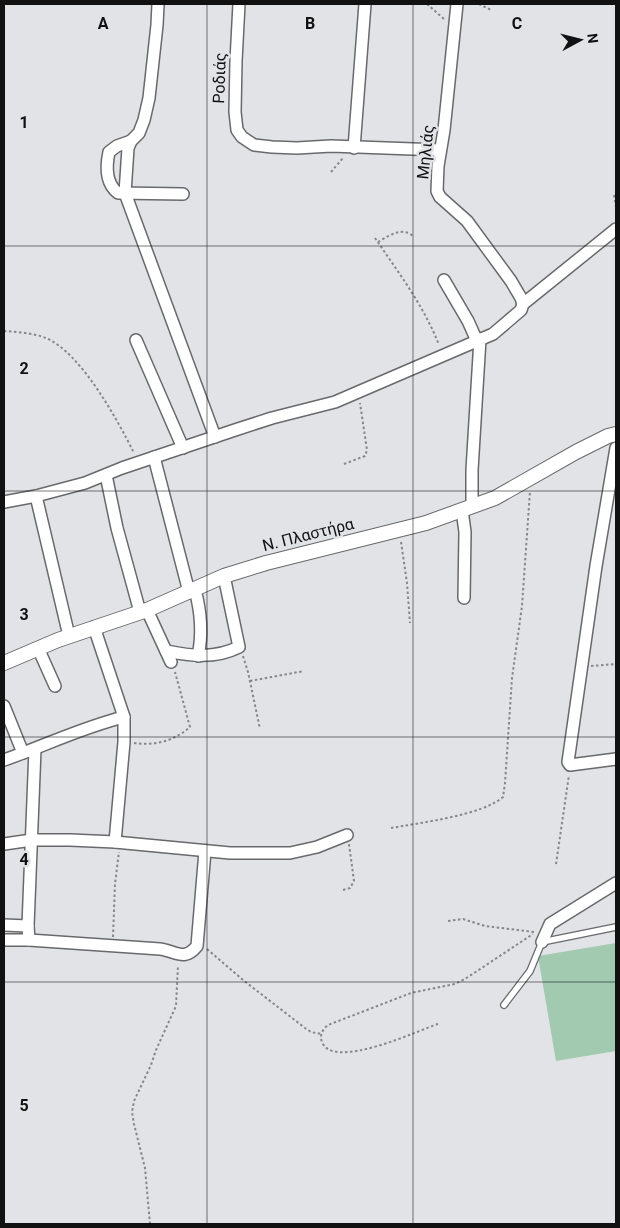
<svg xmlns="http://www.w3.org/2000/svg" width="620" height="1228" font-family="Roboto,sans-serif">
	<rect width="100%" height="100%" fill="#e2e3e7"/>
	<polygon fill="#a1cab0" points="616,943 616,1051 556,1061 538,956"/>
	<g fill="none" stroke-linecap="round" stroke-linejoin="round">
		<g stroke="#68696c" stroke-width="8">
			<polyline id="service" points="504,1005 530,971 542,942 616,927"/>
		</g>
		<g stroke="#68696c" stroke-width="14">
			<g id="minor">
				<polyline points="158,4 157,25 149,98 144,120 139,133 131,141 128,148 125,193 215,437"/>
				<polyline points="239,4 236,61 235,112 237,130 242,137 254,145 272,147 297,148 331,146 440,150"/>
				<polyline points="457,4 444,130 438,166 437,191 440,197 467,221 511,281 521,298 523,304"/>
				<path d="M131 141 117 146 109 152C106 166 105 183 118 193L183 194"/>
				<polyline points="354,148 365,4"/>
				<polyline points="444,280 468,321 477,341"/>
				<polyline points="136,340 183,448"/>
				<polyline points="616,448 596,566 568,762 570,765 616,759"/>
				<polyline points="154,457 189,592"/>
				<polyline points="106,475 117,528 140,612"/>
				<polyline points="36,496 69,636"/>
				<polyline points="4,502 36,496 85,483 122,468 235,430 272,418 335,402 493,334 521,310 523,304 616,229"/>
				<polyline points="472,506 472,470 480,339"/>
				<polyline points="462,510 465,532 464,598"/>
				<path d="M195 590C201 612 203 633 198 656"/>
				<polyline points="147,610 171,662"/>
				<polyline points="94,627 124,717 124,742 115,842"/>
				<polyline points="38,648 55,686"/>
				<path d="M166 651C191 656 215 659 239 647L224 576"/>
				<polyline points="4,706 23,753"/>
				<path d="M4 760C44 746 83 727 124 717"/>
				<polyline points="4,844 32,840 70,840 115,842 230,853 290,853 317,847 347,835"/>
				<polyline points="4,925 28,926"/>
				<path d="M4 940H29L160 949C176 951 184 962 197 946L205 851"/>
				<polyline points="29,940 28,926 35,749"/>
				<polyline points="542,942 550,924 616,883"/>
			</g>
		</g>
		<g stroke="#68696c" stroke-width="16">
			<polyline id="tertiary" points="4,663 58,640 147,610 224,576 266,563 426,523 495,498 576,452 608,436 616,434"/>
		</g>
		<g stroke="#868789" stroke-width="2" stroke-dasharray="2.5 2.5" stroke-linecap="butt">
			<polyline points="427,4 444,19"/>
			<polyline points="479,4 491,10"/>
			<polyline points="331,172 343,158"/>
			<polyline points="614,195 616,207"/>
			<path d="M375 238C398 272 424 306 439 345"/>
			<path d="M378 242C390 235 403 226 414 237"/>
			<path d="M4 331C18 332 33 333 46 338 81 353 117 419 134 453"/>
			<polyline points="344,464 365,456 367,450 360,403"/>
			<polyline points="401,542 407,583 410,623"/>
			<polyline points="243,656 248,672 260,729"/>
			<polyline points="591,666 616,664"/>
			<polyline points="250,681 304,671"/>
			<path d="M134 743C155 746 174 741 190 727L175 672"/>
			<path d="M391 828C419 823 483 815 503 797L505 783 512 678 522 606 530 491"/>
			<polyline points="556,864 569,775"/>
			<polyline points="343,890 350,888 354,881 349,844"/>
			<polyline points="448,921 463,919 485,926 534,932"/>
			<polyline points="113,937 115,884 119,852"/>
			<polyline points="207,949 243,980 305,1028 311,1032 321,1034"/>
			<path d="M438 1024C419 1030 333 1071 322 1042 319 1035 323 1029 328 1025L411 993 455 984 465 979 533 934"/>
			<polyline points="150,1224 145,1168 134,1124 132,1112 134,1101 151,1065 156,1050 176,1006 178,965"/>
		</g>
		<use href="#service" stroke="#fff" stroke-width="5.5"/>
		<use href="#minor" stroke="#fff" stroke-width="11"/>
		<use href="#tertiary" stroke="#fff" stroke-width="14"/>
	</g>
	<path fill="none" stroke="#111112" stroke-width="1" stroke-opacity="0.55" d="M207 4V1224M413 4V1224M4 246H616M4 491H616M4 737H616M4 982H616"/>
	<g text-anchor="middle" stroke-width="5" stroke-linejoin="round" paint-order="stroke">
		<g font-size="16" fill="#111112" stroke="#e2e3e7">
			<text transform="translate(219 78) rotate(-88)" y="6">Ροδιάς</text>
			<text transform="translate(425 152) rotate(-84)" y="6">Μηλιάς</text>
			<text transform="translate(308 534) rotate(-14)" y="6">Ν. Πλαστήρα</text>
		</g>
	</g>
	<g font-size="16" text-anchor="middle" font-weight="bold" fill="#111112" stroke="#e2e3e7" stroke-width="5" stroke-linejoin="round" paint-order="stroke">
		<text x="103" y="29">A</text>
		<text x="310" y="29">B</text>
		<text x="517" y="29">C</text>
		<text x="24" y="128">1</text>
		<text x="24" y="374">2</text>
		<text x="24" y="620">3</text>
		<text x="24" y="865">4</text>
		<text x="24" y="1111">5</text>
	</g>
	<rect width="620" height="1228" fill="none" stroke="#111112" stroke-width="10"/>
	<g transform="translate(580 40) rotate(83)" stroke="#e2e3e7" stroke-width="4" paint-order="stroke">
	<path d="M0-4L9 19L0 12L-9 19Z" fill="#111112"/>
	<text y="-8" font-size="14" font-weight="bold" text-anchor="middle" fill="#111112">N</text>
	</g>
</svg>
